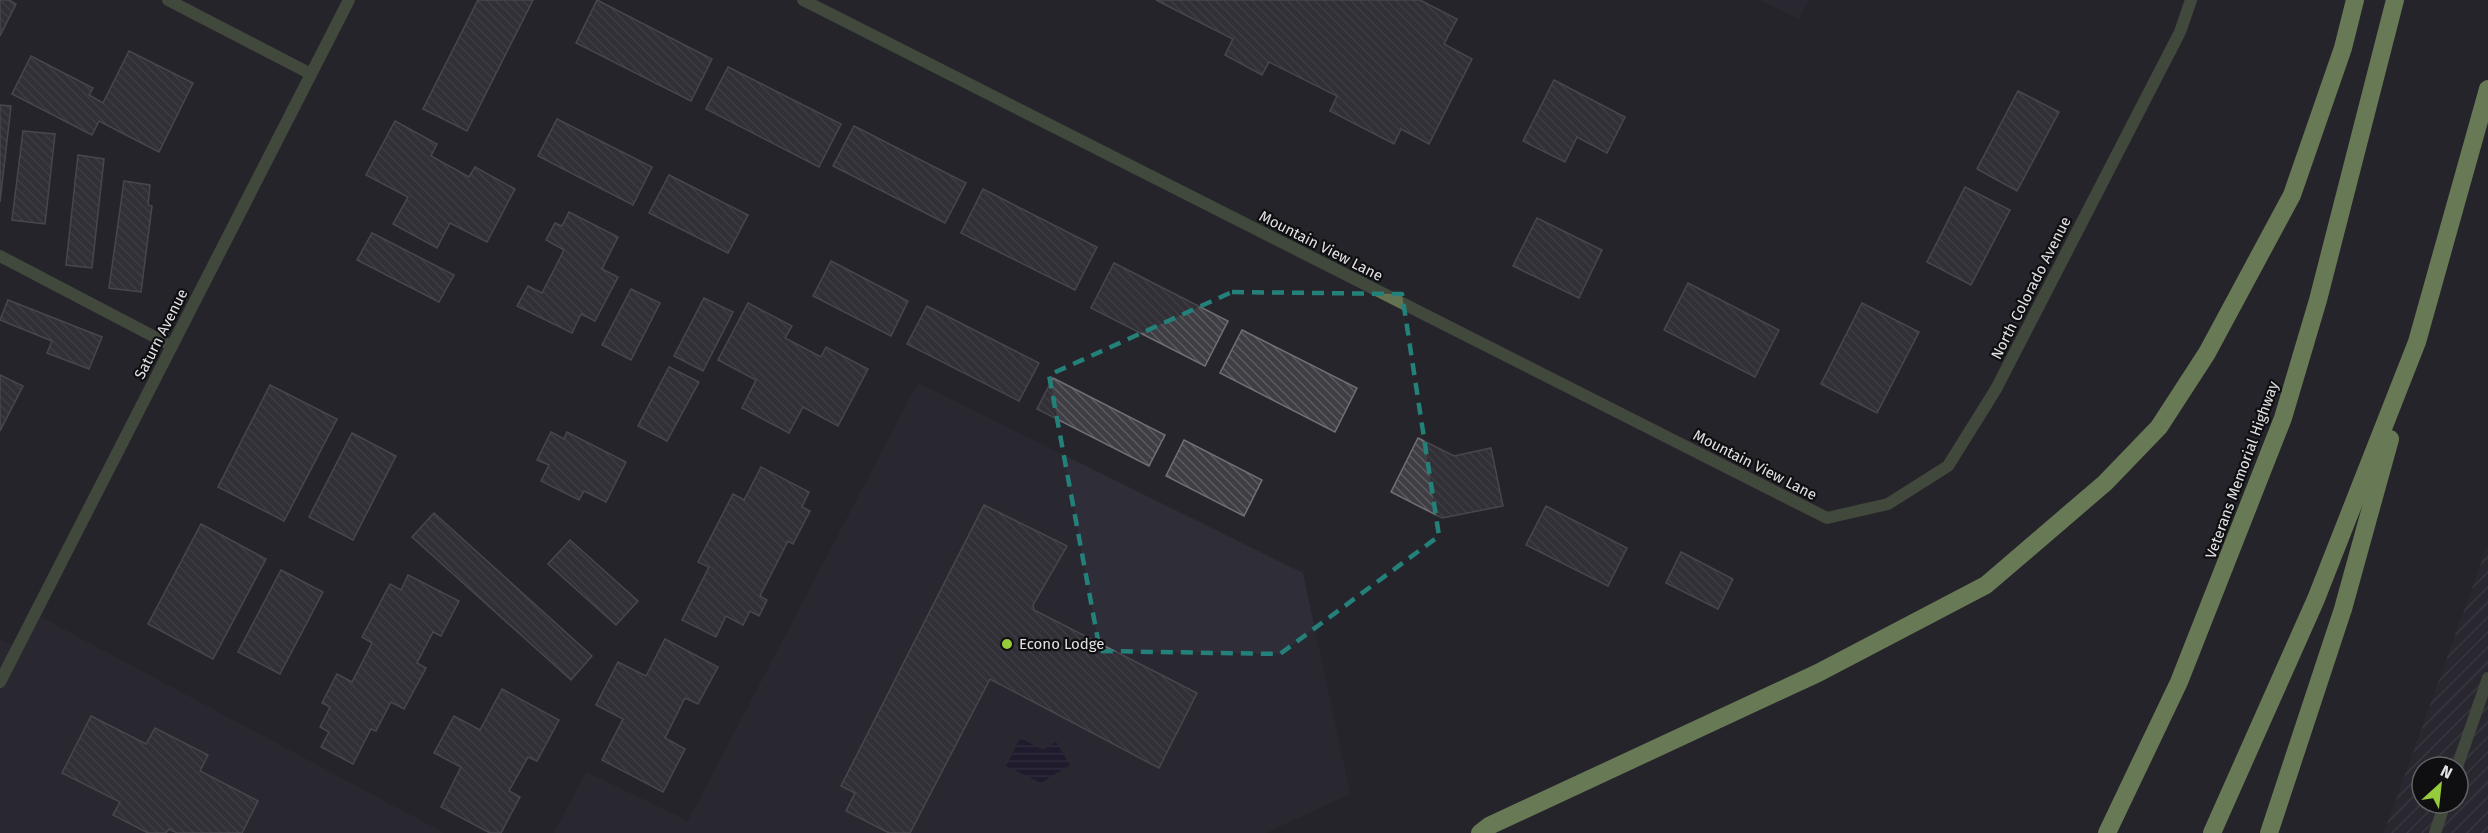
<svg xmlns="http://www.w3.org/2000/svg" width="2488" height="833" font-family="'Fira Sans',sans-serif">
	<defs>
		<pattern id="industrial-furrows" width="10" height="10" patternUnits="userSpaceOnUse" patternTransform="scale(1.5)"><rect width="10" height="10" fill="#2e2d38"/><path d="M-1 1l2-2M0 10L10 0M9 11l2-2" fill="none" stroke="#4c4b55"/></pattern>
		<pattern id="water-rules" width="6" height="5" patternUnits="userSpaceOnUse" patternTransform="scale(1.5)"><rect width="6" height="5" fill="#171030"/><path d="M0 2.5h6" fill="none" stroke="#38324e"/></pattern>
		<pattern id="building-back-hatch" width="6" height="6" patternUnits="userSpaceOnUse" patternTransform="scale(1.5)"><rect width="6" height="6" fill="#3e3e44"/><path d="M-1 5l2 2M0 0l6 6M5-1l2 2" fill="none" stroke="#5a5a5f"/></pattern>
	</defs>
	<rect width="100%" height="100%" fill="#26252b"/>
	<g fill="#2e2d38">
		<polygon points="1760,0 1809,0 1799,19"/>
		<polygon points="918,383 1303,573 1350,794 1265,833 554,833 586,772 688,821"/>
		<polygon points="35,614 444,833 0,833 0,639 17,648"/>
	</g>
	<path fill="url(#industrial-furrows)" fill-rule="evenodd" d="M2488 544V833H2384ZM2422 767H2458V803H2422Z"/>
	<polygon fill="url(#water-rules)" points="1020,738 1043,750 1056,742 1070,765 1041,783 1006,766"/>
	<g fill="url(#building-back-hatch)" stroke="#707077" stroke-width="1.5">
		<polygon points="0,0 9,0 16,4 0,36"/>
		<polygon points="478,0 533,0 467,131 423,109"/>
		<polygon points="597,0 712,59 691,101 576,43"/>
		<polygon points="1156,0 1420,0 1457,19 1444,44 1472,59 1429,144 1401,129 1394,144 1330,111 1337,96 1269,62 1262,75 1225,55 1233,39"/>
		<polygon points="129,51 193,83 159,152 99,121 92,135 12,94 31,56 93,88 89,95 103,103"/>
		<polygon points="728,67 841,124 819,167 706,109"/>
		<polygon points="1554,80 1625,117 1607,153 1577,137 1565,162 1523,141"/>
		<polygon points="2018,91 2059,112 2017,191 1977,169"/>
		<polygon points="0,105 11,106 0,202"/>
		<polygon points="557,119 652,167 633,205 538,156"/>
		<polygon points="395,121 437,144 431,156 469,177 475,167 515,189 487,242 450,223 437,248 393,224 408,197 366,175"/>
		<polygon points="854,126 966,183 945,223 833,166"/>
		<polygon points="23,131 55,134 45,224 12,220"/>
		<polygon points="78,155 104,159 92,268 66,265"/>
		<polygon points="669,175 748,215 728,253 649,213"/>
		<polygon points="124,181 150,185 148,205 152,206 141,292 109,288"/>
		<polygon points="1965,187 2010,210 1971,285 1927,262"/>
		<polygon points="983,189 1097,247 1075,290 961,233"/>
		<polygon points="569,212 618,237 602,269 618,277 595,321 581,314 572,333 517,306 528,286 542,293 564,250 546,240 555,223 562,226"/>
		<polygon points="1537,218 1602,250 1579,298 1513,266"/>
		<polygon points="372,233 454,275 439,302 357,260"/>
		<polygon points="831,261 908,301 891,336 813,296"/>
		<polygon points="1114,263 1228,321 1205,366 1091,308"/>
		<polygon points="1688,283 1779,330 1755,377 1664,330"/>
		<polygon points="631,289 660,303 631,360 602,345"/>
		<polygon points="704,298 733,312 703,371 674,356"/>
		<polygon points="8,300 102,337 89,369 47,353 52,341 0,320"/>
		<polygon points="748,303 792,326 785,338 821,357 826,347 868,369 838,426 803,407 789,433 742,408 756,380 718,360"/>
		<polygon points="1862,303 1919,332 1877,413 1821,384"/>
		<polygon points="927,306 1039,363 1019,401 907,344"/>
		<polygon points="1242,330 1357,388 1335,432 1220,373"/>
		<polygon points="669,367 699,382 667,441 638,426"/>
		<polygon points="0,375 23,386 0,431"/>
		<polygon points="1053,378 1165,435 1149,466 1037,409"/>
		<polygon points="270,385 337,419 284,521 218,487"/>
		<polygon points="551,432 564,439 567,432 626,462 606,502 584,491 579,500 541,481 549,465 537,460"/>
		<polygon points="352,433 396,456 353,540 309,517"/>
		<polygon points="1418,438 1454,456 1491,448 1503,506 1442,518 1391,492"/>
		<polygon points="1184,440 1262,480 1244,516 1166,476"/>
		<polygon points="761,467 809,492 802,507 810,511 793,544 788,541 760,596 767,600 759,616 750,611 743,625 726,616 716,637 682,620 709,567 698,562 733,494 744,500"/>
		<polygon points="984,505 1067,546 1033,605 1034,610 1197,693 1159,768 990,679 910,833 889,833 846,811 855,793 841,786"/>
		<polygon points="1546,506 1627,548 1608,586 1526,545"/>
		<polygon points="434,513 592,656 571,680 412,537"/>
		<polygon points="201,524 266,559 213,659 148,624"/>
		<polygon points="570,540 638,601 616,625 548,564"/>
		<polygon points="1681,552 1733,579 1718,609 1666,583"/>
		<polygon points="281,570 323,592 280,674 238,652"/>
		<polygon points="408,575 459,601 441,636 433,632 417,663 426,668 404,709 391,702 376,731 371,729 353,764 321,747 329,732 320,727 330,707 322,703 337,674 352,682 372,643 362,637 390,584 401,590"/>
		<polygon points="665,639 718,667 698,704 685,698 665,738 685,749 663,792 602,760 623,719 596,705 618,662 646,676"/>
		<polygon points="502,689 559,720 537,761 528,757 509,791 520,797 501,833 490,833 441,807 461,767 434,753 454,716 480,730"/>
		<polygon points="91,716 146,744 155,728 208,755 200,771 258,801 242,833 177,833 169,829 166,833 148,833 113,815 120,802 62,773"/>
	</g>
	<g fill="none" stroke-linecap="round" stroke-linejoin="round">
		<g stroke="#637351" stroke-width="12">
			<polyline points="168,0 311,74"/>
			<polyline points="0,256 172,346"/>
		</g>
		<g stroke="#637351" stroke-width="12">
			<polyline points="803,0 1827,518 1888,504 1948,466 1996,389 2180,32 2191,0"/>
			<polyline points="2457,767 2488,678"/>
			<polyline points="2435,833 2445,803"/>
		</g>
		<polyline stroke="#637351" stroke-width="12" points="0,682 349,0"/>
		<g stroke="#b8df88" stroke-width="18">
			<polyline points="1480,833 1489,826 1818,673 1986,585 2105,483 2159,427 2207,353 2292,195 2343,48 2355,0"/>
			<polyline points="2107,833 2179,682 2283,418 2318,300 2395,0"/>
			<polyline points="2212,833 2316,599 2417,342 2488,89"/>
			<polyline points="2269,833 2343,609 2390,439"/>
		</g>
	</g>
	<path d="M0 0H2488V833H0ZM1232 292 1402 294 1439 536 1280 654 1100 651 1049 375Z" fill="#26252b" fill-opacity=".55" fill-rule="evenodd"/>
	<path fill="none" stroke="#24817a" stroke-width="4.5" stroke-dasharray="12 8" stroke-linejoin="round" d="M1232 292 1402 294 1439 536 1280 654 1100 651 1049 375Z"/>
	<circle fill="#95cc3b" stroke="#0f0f11" stroke-width="2" cx="1007" cy="644" r="6"/>
	<g text-anchor="middle" stroke-width="4.5" stroke-linejoin="round" paint-order="stroke">
		<g font-size="15" fill="#e2e2e6" stroke="#0f0f11">
			<text transform="translate(1321 246) rotate(27)" y="5">Mountain View Lane</text>
			<text transform="translate(2031 288) rotate(-63)" y="5">North Colorado Avenue</text>
			<text transform="translate(161 334) rotate(-63)" y="5">Saturn Avenue</text>
			<text transform="translate(1755 465) rotate(27)" y="5">Mountain View Lane</text>
			<text transform="translate(2242 470) rotate(-70)" y="5">Veterans Memorial Highway</text>
		</g>
		<g font-size="15" fill="#e2e2e6" stroke="#0f0f11" text-anchor="start">
			<text x="1019" y="649">Econo Lodge</text>
		</g>
	</g>
	<g transform="translate(2440 785) rotate(27)"><circle r="28" fill="#0f0f11" stroke="#636366" stroke-width="1.5"/>
	<path d="M0-4.5L10 22L0 15L-10 22Z" fill="#95cc3b"/>
	<text y="-9" font-size="16" font-weight="bold" text-anchor="middle" fill="#e2e2e6">N</text>
	</g>
</svg>
